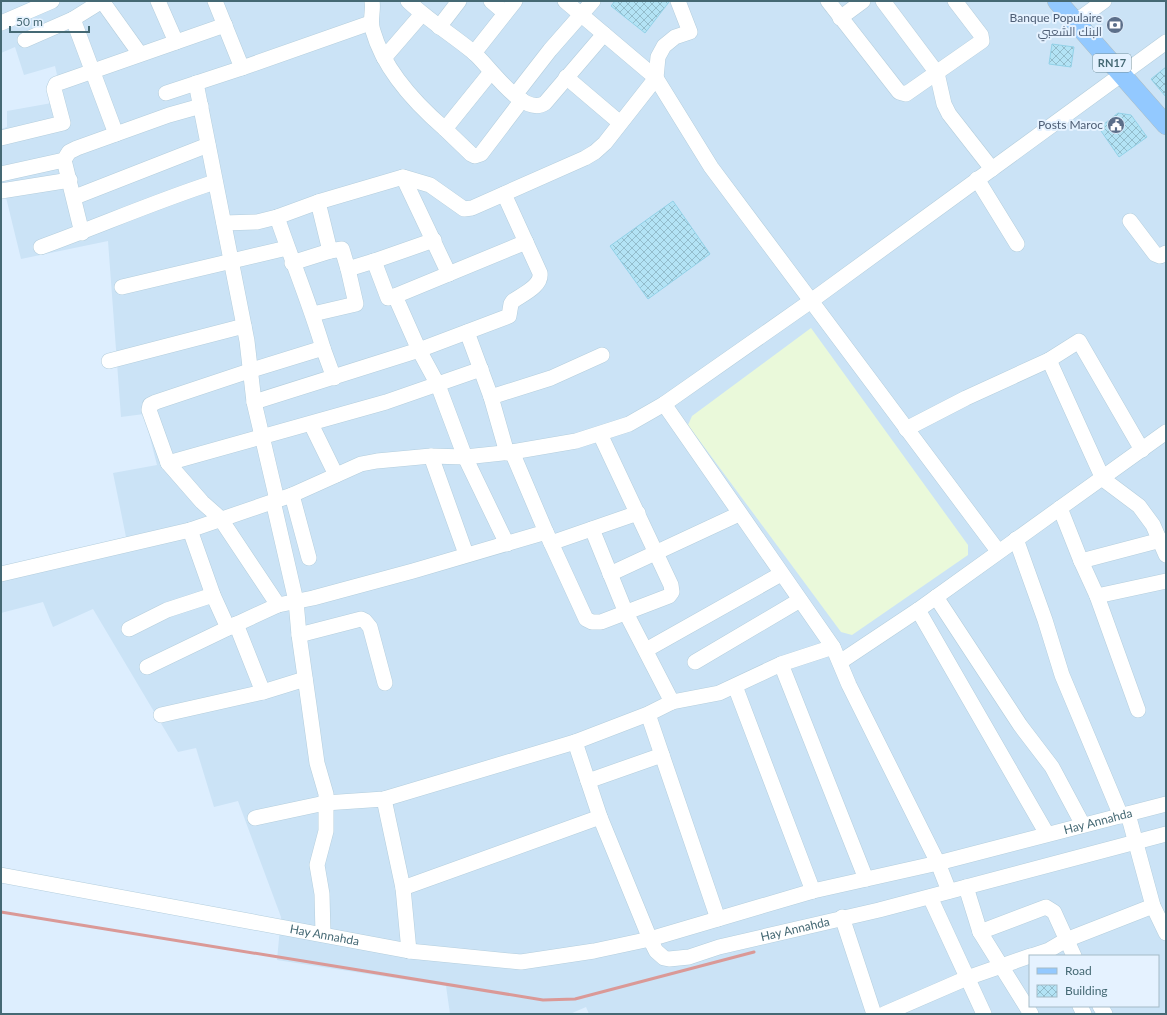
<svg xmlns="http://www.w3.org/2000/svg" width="1167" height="1015" font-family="Lato,Cairo,sans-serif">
	<defs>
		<pattern id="building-cross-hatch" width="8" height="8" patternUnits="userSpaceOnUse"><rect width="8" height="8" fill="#b3e3f5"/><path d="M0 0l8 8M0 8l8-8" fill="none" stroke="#93bccb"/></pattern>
	</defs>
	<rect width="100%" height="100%" fill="#ddeefe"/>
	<path fill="#cbe3f6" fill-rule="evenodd" d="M1 1H1166V1014H589L586 1007 570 1014H450L446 986 277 960 281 917 238 801 214 807 196 748 178 752 93 609 53 627 43 602 1 613V572L126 537 113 473 157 465 144 414 121 417 108 241 21 259 1 177V129L7 127V111L63 101 55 66 24 75 15 47 1 53ZM1030 956H1158V1006H1030Z"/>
	<polygon fill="#eaf9da" points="811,328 968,545 968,555 852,635 841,632 688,425 692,416"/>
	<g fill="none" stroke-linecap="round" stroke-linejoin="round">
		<polyline stroke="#da9997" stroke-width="3" points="1,912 543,1000 575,999 754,952"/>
	</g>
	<g fill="url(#building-cross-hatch)" stroke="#93d2e8">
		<polygon points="615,1 669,1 669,2 645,33 611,6"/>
		<polygon points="1052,44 1074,47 1071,67 1049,64"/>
		<polygon points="1166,67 1166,97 1151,79"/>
		<polygon points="1118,113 1131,115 1147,137 1119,157 1099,128"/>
		<polygon points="673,201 710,254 648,299 610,246"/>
	</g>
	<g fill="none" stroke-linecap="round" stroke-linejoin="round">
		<g stroke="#b4cedd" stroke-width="16">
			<g id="minor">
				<polyline points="102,1 140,54"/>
				<polyline points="158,1 176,42"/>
				<polyline points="215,1 242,68 370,23"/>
				<path d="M372 1C374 11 369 21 373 31 384 70 416 104 445 129L491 72"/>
				<path d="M408 1C428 20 451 34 473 52 488 64 523 118 545 103L604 34"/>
				<polyline points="491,1 505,13"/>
				<polyline points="565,1 656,78 711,167 998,551"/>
				<polyline points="828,1 899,92 906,94 982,41 981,35 955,1"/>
				<polyline points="883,1 937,73 944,104 949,114 992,169"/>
				<polyline points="840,18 863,1"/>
				<polyline points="73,19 116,134"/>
				<polyline points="1075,22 1104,1"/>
				<polyline points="1,23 52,1"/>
				<polyline points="439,27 459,1"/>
				<polyline points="25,40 73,19 102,1"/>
				<polyline points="474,53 515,1"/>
				<polyline points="384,58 422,14"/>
				<polyline points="566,77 619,122"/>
				<polyline points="196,83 247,341 254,402 277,500"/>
				<polyline points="166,93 242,68"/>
				<polyline points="515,95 550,50 593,1"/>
				<polyline points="445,129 471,154 475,156 481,154 522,100"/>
				<polyline points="1,138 63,123 54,89 56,84 225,25"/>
				<polyline points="64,160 82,233"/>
				<polyline points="1,174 64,160 69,152 77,148 169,115 201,106"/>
				<polyline points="403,177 449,274"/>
				<polyline points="977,179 1017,244"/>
				<polyline points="1,191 70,180"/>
				<polyline points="75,197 208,145"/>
				<polyline points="318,202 330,251 342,249 348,269 374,261"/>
				<path d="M277 217C292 261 310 304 323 348"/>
				<polyline points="1130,221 1155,254 1160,256 1166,253"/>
				<polyline points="224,223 257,222 277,217 318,202 403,177 430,185 464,209 472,208 585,158 595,152 605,143 656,78 658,57 664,46 675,37 690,32 678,1"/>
				<path d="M41 247C99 226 156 201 215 182"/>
				<polyline points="292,263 330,251"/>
				<polyline points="122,287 287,248"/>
				<polyline points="395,296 388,298 374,261 434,240"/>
				<polyline points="313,314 356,304 348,269"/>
				<polyline points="467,332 491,397 507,453"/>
				<polyline points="1049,360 1103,479 1139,506 1153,525 1166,555"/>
				<polyline points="109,361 244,326"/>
				<polyline points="491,397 551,378 602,355"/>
				<path d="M254 402 419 350 509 316 511 304 513 301C523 294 542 286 540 273L504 194"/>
				<polyline points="664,404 833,647 849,685 938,863 949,891"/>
				<polyline points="311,424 336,475"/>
				<polyline points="906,429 966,398 1049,360 1079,341 1142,450"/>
				<polyline points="431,456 466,554"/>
				<polyline points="168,463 386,402 481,369"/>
				<polyline points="292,495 309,558"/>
				<polyline points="273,501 296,601 299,635 309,705 317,763 326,794 326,831 317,865 322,894 323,934"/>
				<polyline points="1060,508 1081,561 1097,596 1138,710"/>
				<polyline points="592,529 626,613 672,702"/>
				<polyline points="190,530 213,595 228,628 278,605 313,598 413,571 546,532 512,452"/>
				<polyline points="546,532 586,619 592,622 601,622 669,596 672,592 671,585 600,434"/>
				<polyline points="1016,539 1045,620 1062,675 1121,816"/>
				<polyline points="551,543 638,513"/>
				<polyline points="507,544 465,457 438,385 419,350 395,296 526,242"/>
				<polyline points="1081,561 1161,540"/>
				<polyline points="1,574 190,530 292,495 361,464 377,461 431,456 465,457 512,452 576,441 629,424 664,404 811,301 1166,42"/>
				<polyline points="610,574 739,514"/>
				<polyline points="1097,596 1166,581"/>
				<polyline points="936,597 1020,725 1052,767 1083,825"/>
				<polyline points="278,605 220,518 202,502 168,463 149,410 150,405 156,402 252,370 323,348 334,378"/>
				<polyline points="918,610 1047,834"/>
				<polyline points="236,624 263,692"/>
				<polyline points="129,629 167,610 213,595"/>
				<polyline points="299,635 361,619 365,621 370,627 385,683"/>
				<path id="s1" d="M833 647 781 664 719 693 672 702 648 714 575 742 600 817 650 939 656 951 664 958 669 959 689 957 719 947 879 910 1166 834"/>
				<polyline points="646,650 781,574"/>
				<polyline points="695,662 800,600"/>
				<polyline points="840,662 918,610 1166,432"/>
				<polyline points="781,664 866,879"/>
				<polyline points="147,667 228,628"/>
				<polyline points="735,686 813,891"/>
				<polyline points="648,714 718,919"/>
				<polyline points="161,715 263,692 305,679"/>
				<polyline points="588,781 662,755"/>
				<polyline points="384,799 403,888 409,951"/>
				<polyline points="1128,814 1153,906 1166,933"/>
				<polyline points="255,818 325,803 384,799 575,742"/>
				<path id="s2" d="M1 875 409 951 521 962 594 951 650 939 813 891 938 863 1166 804"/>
				<polyline points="966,887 980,932 1031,1014"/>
				<polyline points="403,888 600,817"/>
				<polyline points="930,897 984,1014"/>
				<polyline points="842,917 874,1014"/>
				<polyline points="980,932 1046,907 1054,912 1074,956"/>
				<polyline points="1031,956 1049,950 1066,940 1153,906"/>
				<polyline points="1080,1006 1084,1014"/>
				<polyline points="1100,1006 1105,1014"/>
				<polyline points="884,1014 967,978 1030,956"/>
			</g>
		</g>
		<g stroke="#adbdc2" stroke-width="20">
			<polyline id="major" points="1057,1 1166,125"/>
		</g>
		<use href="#minor" stroke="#fff" stroke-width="15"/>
		<use href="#major" stroke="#93c9ff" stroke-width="19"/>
	</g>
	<defs>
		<g id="bank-disc" transform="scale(0.9)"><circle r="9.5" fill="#5c6f8a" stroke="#e5f2ff"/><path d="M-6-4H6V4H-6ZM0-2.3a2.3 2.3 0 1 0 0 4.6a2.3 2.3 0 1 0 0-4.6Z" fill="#fff"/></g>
		<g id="civic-disc" transform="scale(0.9)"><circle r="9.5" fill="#5c6f8a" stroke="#e5f2ff"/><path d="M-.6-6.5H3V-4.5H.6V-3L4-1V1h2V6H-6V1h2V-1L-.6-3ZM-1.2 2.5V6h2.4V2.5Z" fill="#fff"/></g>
	</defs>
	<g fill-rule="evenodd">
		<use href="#bank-disc" x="1115" y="25"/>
		<use href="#civic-disc" x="1116" y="125"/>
	</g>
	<g text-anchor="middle" stroke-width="4" stroke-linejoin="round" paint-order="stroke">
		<rect fill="#e5f2ff" stroke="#75929e" stroke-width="1" x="1093" y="54" width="38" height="18" rx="3"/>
		<g font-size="11" font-weight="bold" fill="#456974">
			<text x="1112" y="67">RN17</text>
		</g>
		<g font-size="12" fill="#4e5e75" stroke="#e5f2ff" text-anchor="end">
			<text x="1102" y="22">Banque Populaire<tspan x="1102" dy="14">البنك الشعبي</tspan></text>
			<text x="1103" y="129">Posts Maroc</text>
		</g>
		<g font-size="12" fill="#456974" stroke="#e5f2ff">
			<text dy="4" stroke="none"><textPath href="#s2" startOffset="1122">Hay Annahda</textPath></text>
			<text dy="4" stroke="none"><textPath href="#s1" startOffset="646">Hay Annahda</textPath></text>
			<text dy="4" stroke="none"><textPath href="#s2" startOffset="329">Hay Annahda</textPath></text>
		</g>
	</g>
	<rect width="1167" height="1015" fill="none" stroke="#456974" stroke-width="4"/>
	<rect x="1029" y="955" width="130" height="52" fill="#e5f2ff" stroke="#a5bbc7"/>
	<rect x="1037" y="968" width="20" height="6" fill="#93c9ff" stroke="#a5bbc7"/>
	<text x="1065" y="975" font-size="12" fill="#456974">Road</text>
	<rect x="1037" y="985" width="20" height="12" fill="url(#building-cross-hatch)" stroke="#a5bbc7"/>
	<text x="1065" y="995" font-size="12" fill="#456974">Building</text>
	<path d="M10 26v6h79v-6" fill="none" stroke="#456974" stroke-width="2"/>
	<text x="16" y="26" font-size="12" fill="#456974" stroke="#e5f2ff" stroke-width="3" paint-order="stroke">50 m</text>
</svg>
